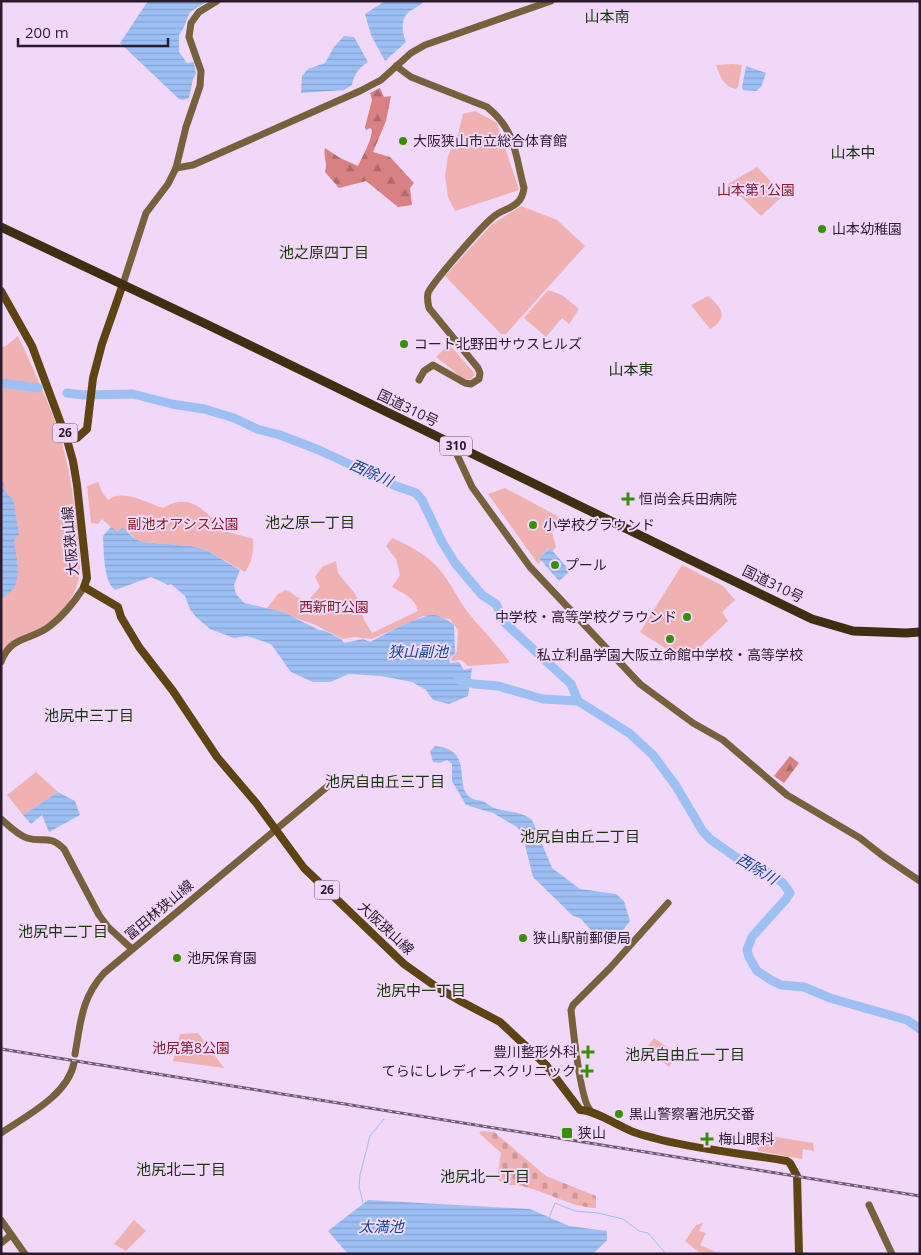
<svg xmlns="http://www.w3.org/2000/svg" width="921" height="1255" font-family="'Open Sans','Noto Sans JP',sans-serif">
	<defs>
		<pattern id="forest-firs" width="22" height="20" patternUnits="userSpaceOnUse" patternTransform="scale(1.25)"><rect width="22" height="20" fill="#d78183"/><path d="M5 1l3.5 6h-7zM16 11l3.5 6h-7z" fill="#af696c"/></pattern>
		<pattern id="cemetery-stones" width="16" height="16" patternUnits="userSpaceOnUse" patternTransform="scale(1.25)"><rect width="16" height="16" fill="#efb1b1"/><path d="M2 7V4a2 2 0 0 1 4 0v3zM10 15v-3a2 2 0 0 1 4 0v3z" fill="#cd9899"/></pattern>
		<pattern id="water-rules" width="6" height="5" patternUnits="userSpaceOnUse" patternTransform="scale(1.25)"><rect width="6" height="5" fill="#9cbff4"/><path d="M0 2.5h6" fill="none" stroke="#87a4d2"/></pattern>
	</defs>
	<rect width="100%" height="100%" fill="#f1d8f8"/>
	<g fill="#efb1b1">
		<path d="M733 64 742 65 738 87 736 89C724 87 720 76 716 65Z"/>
		<polygon points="475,111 497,123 519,190 455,211 448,197 445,176 448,156 458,134 463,114"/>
		<polygon points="757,167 784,195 761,216 728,184"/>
		<polygon points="521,206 557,220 585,246 506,334 501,334 445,276 491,225"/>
		<polygon points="548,290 562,295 579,309 569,324 562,318 546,337 524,318"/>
		<path d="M708 296C722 308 729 317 710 329L691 305Z"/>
		<path d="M18 336C32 366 46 396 57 427 69 463 74 499 78 536 80 556 83 577 73 595 68 604 58 616 51 622 35 635 11 635 1 654V347L6 346Z"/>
		<polygon points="449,344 475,374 471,379 464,379 436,357"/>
		<path d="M98 482 102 492 108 500C123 488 147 503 163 508 185 495 198 504 215 521 217 524 219 527 223 530 226 532 248 537 253 539 254 551 252 562 245 572L206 550 191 546 144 542 135 539 129 532 114 530 102 519 98 524 91 523 87 486Z"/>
		<polygon points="505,488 561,518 552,533 556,547 553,551 549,548 539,558 541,561 538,564 488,494"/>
		<path d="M392 538C410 546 428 555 440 570 451 583 459 602 470 615 483 631 498 645 510 663L468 666 461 660 452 661 451 659 457 651 458 630 450 619 423 616 372 639 354 637 343 639 313 624 267 608 278 594 286 590C294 594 299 600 308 603L311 597 320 587 315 577 322 567 336 561 338 573 356 595 364 620 372 633 418 611C415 598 403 593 392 587L400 575 396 559 386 546Z"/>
		<polygon points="682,565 723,586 735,600 722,612 728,621 685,661 640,632"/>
		<polygon points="36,772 58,792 23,815 7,795"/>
		<polygon points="198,1033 224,1068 173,1061 180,1034"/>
		<polygon points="654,1038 677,1054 669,1067 646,1049"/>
		<polygon points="764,1135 813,1143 814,1151 803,1149 802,1159 758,1151 757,1147"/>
		<polygon points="134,1220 146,1231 126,1251 114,1244"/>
		<polygon points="703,1223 699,1231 706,1233 700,1245 720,1254 701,1254 685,1241 696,1225"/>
	</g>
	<g fill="url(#forest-firs)">
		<path d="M380 88 384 97 391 96 386 121 373 152 390 157 414 183 410 188 412 205 398 207 366 181 339 188 325 172C328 164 323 156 325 148L340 158 358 166C363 155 371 142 372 130L370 128 366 130 365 127 372 100 370 93Z"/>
		<polygon points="790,756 799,763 784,783 774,776"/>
	</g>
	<path fill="url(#cemetery-stones)" d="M482 1131 494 1132 546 1176 596 1196V1208C570 1207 548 1192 522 1186 509 1183 512 1189 497 1179L501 1153 479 1133Z"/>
	<g fill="url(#water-rules)">
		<polygon points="148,1 208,1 190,12 183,29 179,35 179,52 187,63 194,62 196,74 193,79 189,98 183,100 179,99 120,43"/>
		<path d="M385 1H424C420 6 415 8 410 11 400 18 402 32 406 42L385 61 371 35 365 14Z"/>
		<path d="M344 36 354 37 368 62C359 68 354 74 352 85L344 90 301 93 302 76 308 69 325 63 334 47Z"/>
		<polygon points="746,66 766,73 761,87 756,91 743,90 742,88"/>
		<path d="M1 479 4 482V490L13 500 19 535 15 537 14 542C17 562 25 588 1 598Z"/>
		<path d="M111 527 117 531 123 528 135 539 143 542 191 546 206 550 240 570 234 585 236 594 244 603 283 612 319 630 326 631 341 639 344 643 363 639 370 642C385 634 416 617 432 615 439 614 448 621 454 624V626L455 653 449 659 450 663 459 662 464 670 472 668 468 696 449 704 433 700 426 690 412 682 381 676 349 674 330 682H313L291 672 271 644 247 636 234 638 210 629 196 617 190 609 185 596 171 584 168 585 151 577 115 590C103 581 104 551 103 536Z"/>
		<polygon points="550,548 569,570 569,572 559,581 539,558"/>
		<path d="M435 746C476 750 452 786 471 798 474 800 479 800 482 801 486 802 488 805 492 807 505 813 520 810 532 820L552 868 580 889 616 894 624 901 630 921C622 932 614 939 599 939L581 919 572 915 533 877 522 833 517 827 493 813 466 805 452 781V764L447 760 440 763 433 762 430 751Z"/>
		<polygon points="58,792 75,801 80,815 49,832 42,815 31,824 23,815"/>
		<polygon points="368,1200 530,1209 569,1226 607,1231 607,1240 593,1254 348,1254 328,1231"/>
	</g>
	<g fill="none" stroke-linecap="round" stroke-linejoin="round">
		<g stroke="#9cbff4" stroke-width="1">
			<polyline points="363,1203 359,1187 360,1175 370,1136 384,1119"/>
			<polyline points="549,1218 555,1203 575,1211 598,1213 623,1219 639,1231 648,1233 666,1254"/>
		</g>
		<g stroke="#9cbff4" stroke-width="9">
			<polyline points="1,383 38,388"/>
			<polyline points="67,393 84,395 133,394 172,404 204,409 234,418 257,429 280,435 319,450 396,486 416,493 422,500 442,542 455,563 482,595 496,604 505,623 571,684 578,701"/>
			<polyline points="458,680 474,684 498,686 543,699 578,701 629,733 653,755 676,786 702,830 710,839 740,860 761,868 783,883 790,893 786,899 752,937 747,950 749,957 757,971 771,980 781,985 804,987 830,998 907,1020 920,1029"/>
		</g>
		<g stroke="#77613d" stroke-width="7">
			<path d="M396 66 411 77 487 107C516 130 515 154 524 188 521 210 505 206 492 218 482 226 432 283 428 293 427 298 428 304 429 308L478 368 480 373 479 379 471 384 465 383 433 365 424 371 419 380"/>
			<polyline points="176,168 193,165 360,91 381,80 411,53 425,45 551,1"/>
			<polyline points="123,284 146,213 168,184 176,168 186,127 200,86 201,71 189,37 191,23 199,12 217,1"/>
			<polyline points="452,444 472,487 530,567 640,684 693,723 723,740 787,795 860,838 883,856 920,881"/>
			<path d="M1 662C11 635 31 641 50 626 63 616 75 601 84 587"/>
			<path d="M1 819C8 825 18 835 27 838 43 843 49 834 64 849L99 915 108 927 132 949"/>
			<path d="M75 1054C81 1021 81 999 104 973L334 781"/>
			<path d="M590 1110C580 1099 573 1028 571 1010L573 1005 610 968 668 903"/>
			<path d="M1 1133C26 1116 68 1095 74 1063"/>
			<polyline points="869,1205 892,1254"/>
			<polyline points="1,1220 25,1254"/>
			<polyline points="1,1243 11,1235"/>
		</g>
		<g stroke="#5e4313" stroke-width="8">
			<path d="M1 291 32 346 67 440 73 461 77 485 87 578 84 587 118 607 121 617 139 647 173 691 217 757 257 804 304 868 404 964 435 986 462 1002 500 1022 546 1065 580 1110C594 1110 615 1124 629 1130 637 1134 646 1136 654 1138 697 1150 743 1153 787 1161L790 1163 797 1176 799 1254"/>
			<polyline points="67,440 77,438 87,429 93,378 102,344 123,284"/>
		</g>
		<polyline stroke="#3f2e10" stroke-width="9" points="1,227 206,324 812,619 853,631 906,633 920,632"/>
		<g stroke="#6c5a72" stroke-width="3">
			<polyline id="rail" points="1,1049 920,1196"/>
		</g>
		<use href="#rail" stroke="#f1d8f8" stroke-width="1" stroke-dasharray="4" stroke-linecap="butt"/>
	</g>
	<g fill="#359103" stroke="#f1d8f8" stroke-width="2">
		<circle cx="403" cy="141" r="5"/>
		<circle cx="822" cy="229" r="5"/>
		<circle cx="404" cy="344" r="5"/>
		<path d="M625.5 491.5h5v5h5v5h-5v5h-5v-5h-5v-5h5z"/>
		<circle cx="533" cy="525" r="5"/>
		<circle cx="555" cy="565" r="5"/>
		<circle cx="687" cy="617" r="5"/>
		<circle cx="670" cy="639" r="5"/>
		<circle cx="523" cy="938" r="5"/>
		<circle cx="177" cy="958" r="5"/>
		<path d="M585.5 1044.5h5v5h5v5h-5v5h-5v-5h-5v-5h5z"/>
		<path d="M584.5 1063.5h5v5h5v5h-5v5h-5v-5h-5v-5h5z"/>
		<circle cx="619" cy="1114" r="5"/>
		<rect x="561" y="1127" width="12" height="12" rx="2.5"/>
		<path d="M704.5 1131.5h5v5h5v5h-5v5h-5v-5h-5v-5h5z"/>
	</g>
	<g text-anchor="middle" stroke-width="4" stroke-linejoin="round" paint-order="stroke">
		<g fill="#f1d8f8" stroke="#66546b" stroke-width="1">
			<rect x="52.5" y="423.5" width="25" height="19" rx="4"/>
			<rect x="440" y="436.5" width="32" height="19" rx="4"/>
			<rect x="314.5" y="880.5" width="25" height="19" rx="4"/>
		</g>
		<g font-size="12" font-weight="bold" fill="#2a1b2f">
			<text x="65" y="437">26</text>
			<text x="456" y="450">310</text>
			<text x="327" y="894">26</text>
		</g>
		<g font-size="14" fill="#2a1b2f" stroke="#f1d8f8" text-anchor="start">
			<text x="413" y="146">大阪狭山市立総合体育館</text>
			<text x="832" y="234">山本幼稚園</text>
			<text x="414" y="349">コート北野田サウスヒルズ</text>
			<text x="639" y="504">恒尚会兵田病院</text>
			<text x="543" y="530">小学校グラウンド</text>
			<text x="565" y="570">プール</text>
			<text x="677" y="622" text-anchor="end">中学校・高等学校グラウンド</text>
			<text x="670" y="660" text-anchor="middle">私立利晶学園大阪立命館中学校・高等学校</text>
			<text x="533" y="943">狭山駅前郵便局</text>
			<text x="187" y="963">池尻保育園</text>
			<text x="577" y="1057" text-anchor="end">豊川整形外科</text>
			<text x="576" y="1076" text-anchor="end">てらにしレディースクリニック</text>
			<text x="629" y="1119">黒山警察署池尻交番</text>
			<text x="578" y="1138">狭山</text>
			<text x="718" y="1144">梅山眼科</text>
		</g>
		<g font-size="14" fill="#851f2c" stroke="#f1d8f8">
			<text x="756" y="195">山本第1公園</text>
			<text x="183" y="529">副池オアシス公園</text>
			<text x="334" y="612">西新町公園</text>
			<text x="191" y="1053">池尻第8公園</text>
		</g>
		<g font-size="14" fill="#2a1b2f" stroke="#f1d8f8">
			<text transform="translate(408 408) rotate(26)" y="5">国道310号</text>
			<text transform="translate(70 541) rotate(-95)" y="5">大阪狭山線</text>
			<text transform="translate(773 584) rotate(26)" y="5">国道310号</text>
			<text transform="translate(159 910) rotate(-40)" y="5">富田林狭山線</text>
			<text transform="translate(386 928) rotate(43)" y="5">大阪狭山線</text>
		</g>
		<g font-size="15" fill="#16370b" stroke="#f1d8f8">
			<text x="607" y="22">山本南</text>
			<text x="853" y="158">山本中</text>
			<text x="324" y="258">池之原四丁目</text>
			<text x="631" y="375">山本東</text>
			<text x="310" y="528">池之原一丁目</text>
			<text x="89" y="721">池尻中三丁目</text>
			<text x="385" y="787">池尻自由丘三丁目</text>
			<text x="580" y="842">池尻自由丘二丁目</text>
			<text x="63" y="937">池尻中二丁目</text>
			<text x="421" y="996">池尻中一丁目</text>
			<text x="685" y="1060">池尻自由丘一丁目</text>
			<text x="181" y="1175">池尻北二丁目</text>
			<text x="485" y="1182">池尻北一丁目</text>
		</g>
		<g font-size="15" font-style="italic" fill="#134793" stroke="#f1d8f8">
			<text transform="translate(371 473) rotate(24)" y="5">西除川</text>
			<text x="418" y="657">狭山副池</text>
			<text transform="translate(757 869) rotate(31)" y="5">西除川</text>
			<text x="381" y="1232">太満池</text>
		</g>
	</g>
	<rect width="921" height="1255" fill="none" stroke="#2a1b2f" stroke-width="5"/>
	<path d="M18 38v8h150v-8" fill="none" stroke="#2a1b2f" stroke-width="2.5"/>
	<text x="25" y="38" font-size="15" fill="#2a1b2f" stroke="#f1d8f8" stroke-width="4" paint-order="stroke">200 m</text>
</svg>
